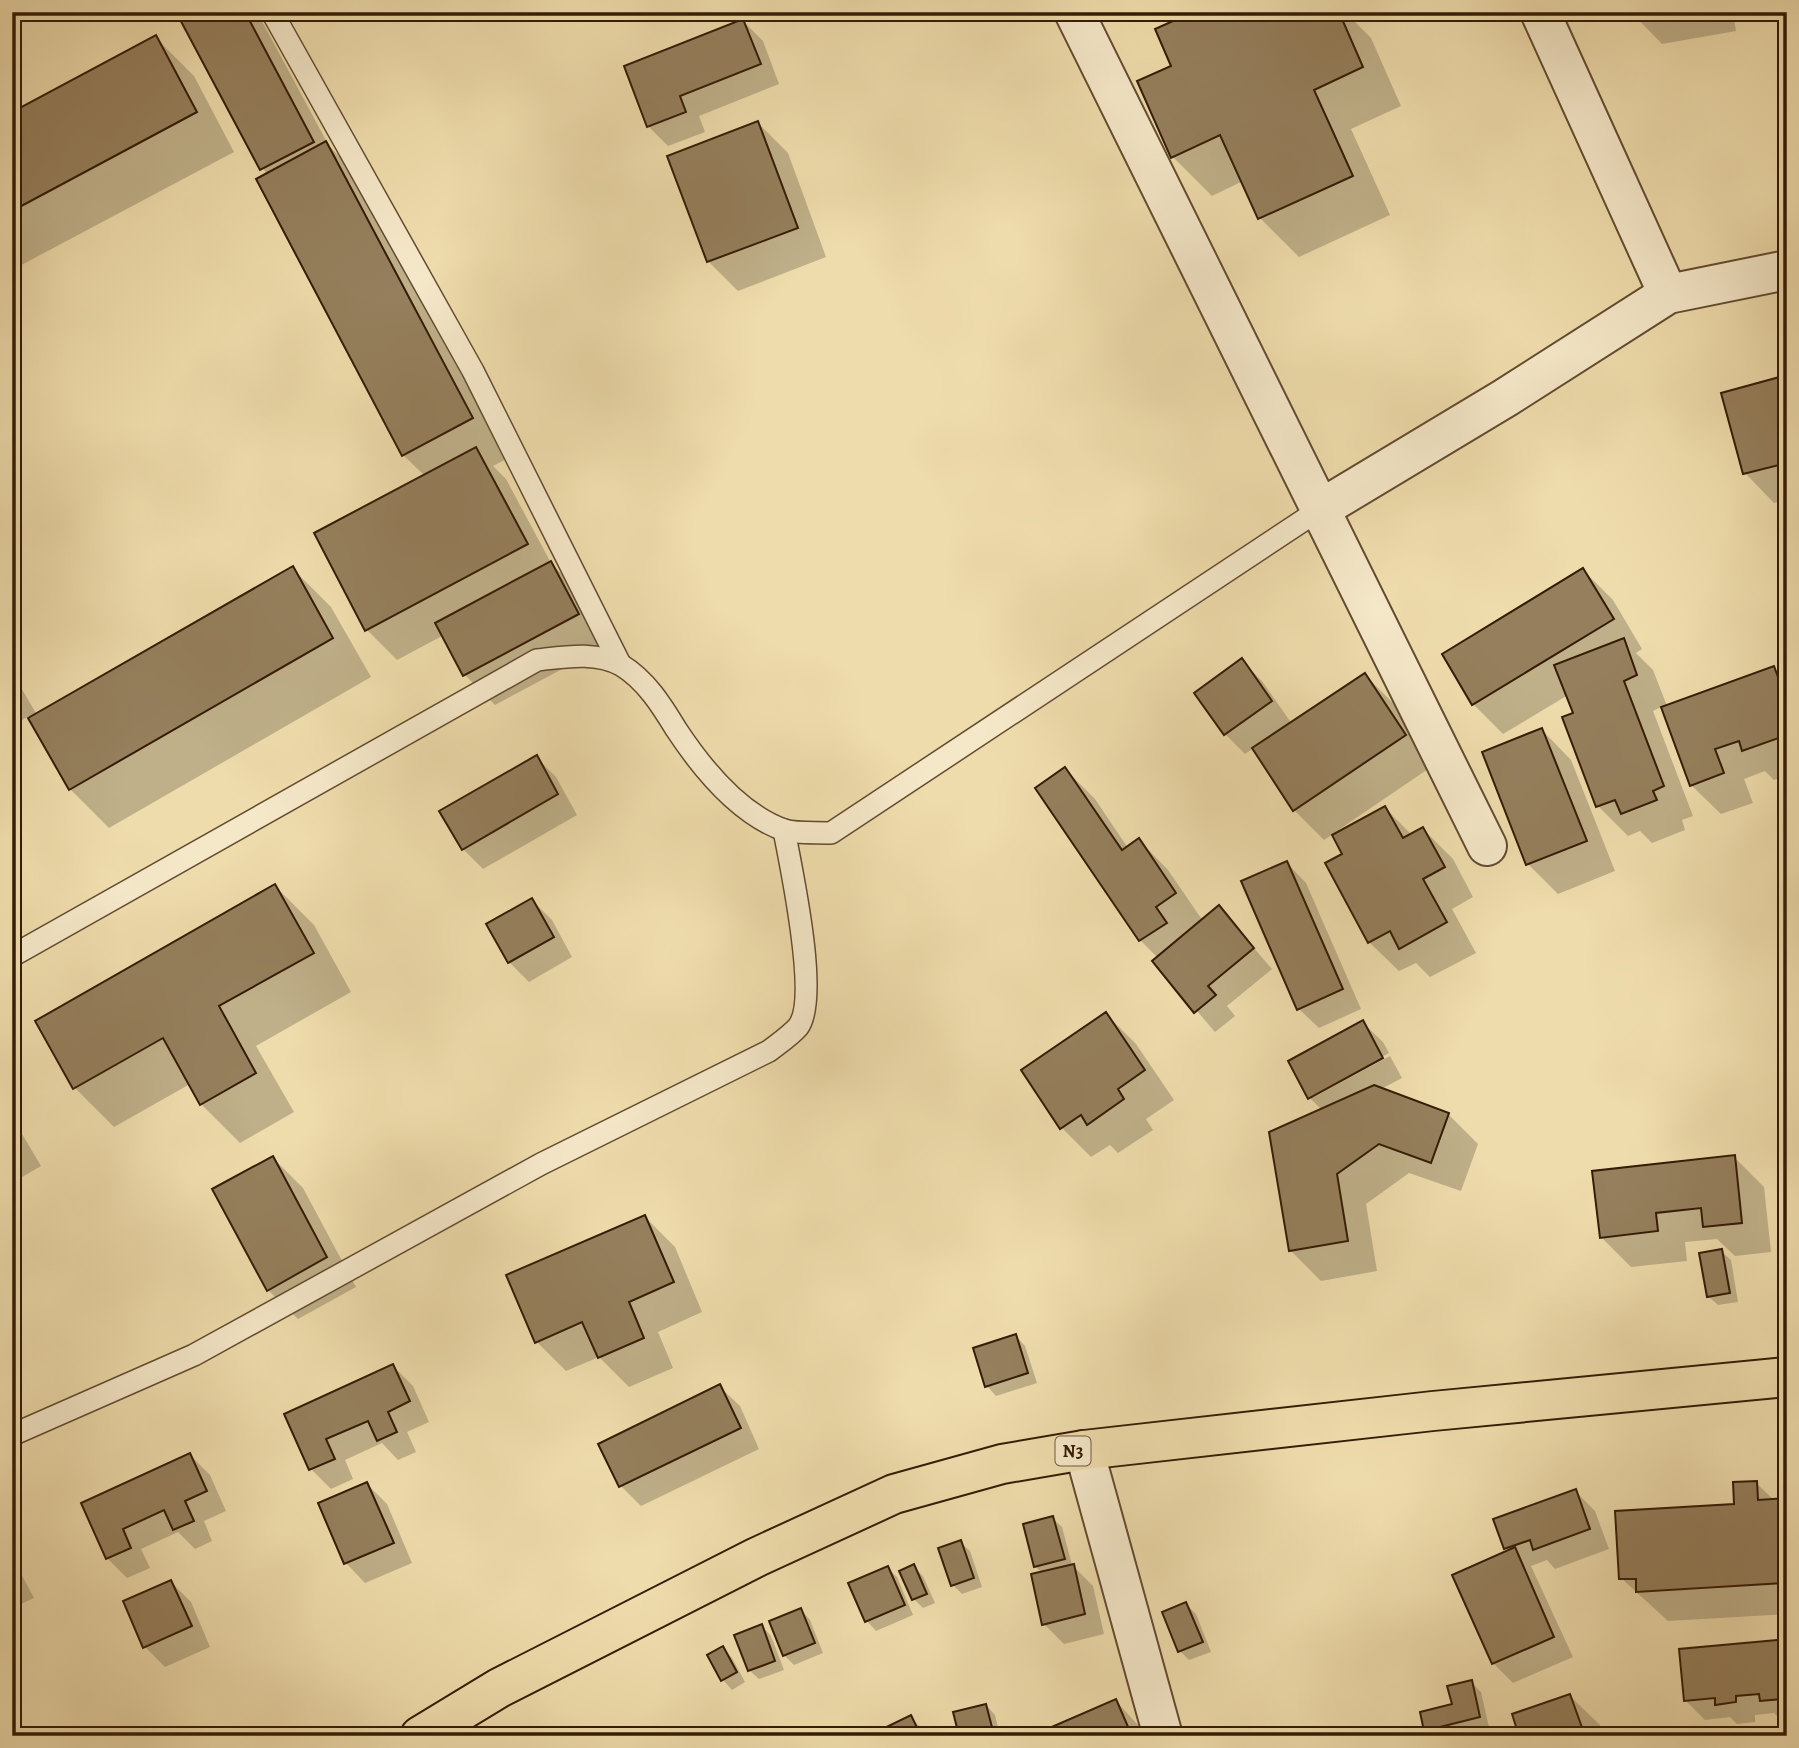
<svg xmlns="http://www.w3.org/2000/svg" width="1799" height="1748" font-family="Alegreya,serif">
	<rect width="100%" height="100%" fill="#efdcac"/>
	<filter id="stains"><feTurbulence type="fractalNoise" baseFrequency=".00286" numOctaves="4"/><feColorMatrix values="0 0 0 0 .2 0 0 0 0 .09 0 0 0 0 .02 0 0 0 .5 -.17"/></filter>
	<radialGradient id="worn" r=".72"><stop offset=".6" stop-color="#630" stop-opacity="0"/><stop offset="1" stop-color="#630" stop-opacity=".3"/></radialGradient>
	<g fill="#0003">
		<polygon points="178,12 257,12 329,146 365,182 510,457 493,466 506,479 551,563 580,593 607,645 495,705 465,675 444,635 397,660 367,630 317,534 425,476 403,455 267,175"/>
		<polygon points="1197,12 1345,12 1371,38 1401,106 1351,129 1390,215 1299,257 1260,218 1243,181 1212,196 1173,157 1173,67"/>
		<polygon points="1631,12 1733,12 1736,31 1662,44"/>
		<polygon points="743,21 763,41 779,84 699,116 705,132 668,146 648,126"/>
		<polygon points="155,37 194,76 234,152 12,270 12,114"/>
		<polygon points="758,123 788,153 826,257 738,291 708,261"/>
		<polygon points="1787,377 1787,500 1774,503 1745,473"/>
		<polygon points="292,568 331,607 371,677 109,828 70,789 29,716 12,726 12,672 37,715"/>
		<polygon points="1583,570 1613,600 1642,649 1636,653 1653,670 1667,706 1773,668 1787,681 1787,775 1774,780 1765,771 1744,779 1753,803 1721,814 1691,785 1663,706 1653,711 1693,816 1682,820 1685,830 1652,843 1640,831 1628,836 1598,806 1568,695 1503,734 1473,704"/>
		<polygon points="1242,661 1262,681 1292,724 1365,675 1395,705 1434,765 1334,833 1335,835 1385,808 1412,835 1423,829 1453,859 1473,897 1452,909 1476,953 1430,977 1416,963 1399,971 1369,942 1344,854 1333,834 1324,840 1294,810 1254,748 1245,754 1225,734"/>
		<polygon points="1542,730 1571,760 1615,871 1558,894 1528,864"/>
		<polygon points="536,757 556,777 577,815 483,869 463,849"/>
		<polygon points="1065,769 1095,799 1128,848 1139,840 1168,870 1203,921 1219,908 1272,969 1227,1006 1235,1016 1215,1032 1154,961 1158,958 1140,940"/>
		<polygon points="1287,863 1306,883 1361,1009 1319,1028 1299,1009"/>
		<polygon points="275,886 314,925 351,992 256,1046 294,1112 240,1143 201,1104 190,1084 114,1127 75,1088 37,1021"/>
		<polygon points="532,900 552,920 572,957 529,982 509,962"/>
		<polygon points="1106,1014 1136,1044 1174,1100 1146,1119 1153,1130 1118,1153 1110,1145 1091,1157 1062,1128"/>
		<polygon points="1363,1023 1383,1042 1389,1053 1314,1093 1314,1097 1390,1056 1402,1078 1381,1089 1448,1114 1478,1144 1461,1191 1409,1173 1366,1204 1377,1271 1321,1281 1291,1251 1322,1110 1310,1098"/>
		<polygon points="12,1117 41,1166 12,1183"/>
		<polygon points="1734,1157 1764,1187 1771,1252 1735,1256 1717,1239 1685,1242 1687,1261 1631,1267 1601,1237"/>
		<polygon points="273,1158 303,1188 356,1287 298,1319 268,1290"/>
		<polygon points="645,1217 675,1247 702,1312 658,1332 673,1368 629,1387 599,1357 566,1371 537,1342"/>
		<polygon points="1721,1251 1731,1260 1738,1302 1718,1305 1708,1296"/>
		<polygon points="1016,1336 1025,1346 1037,1383 996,1396 987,1386"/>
		<polygon points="393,1366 413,1386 429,1422 407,1432 416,1452 398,1460 382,1443 345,1460 353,1479 331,1489 311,1469 287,1415"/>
		<polygon points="720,1387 740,1406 759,1449 641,1506 621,1486"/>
		<polygon points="190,1455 210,1475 226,1511 204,1521 212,1541 195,1549 178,1532 141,1549 150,1568 127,1578 107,1558 83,1504"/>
		<polygon points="1756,1483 1774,1500 1787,1500 1787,1614 1668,1621 1621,1578 1736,1506"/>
		<polygon points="367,1484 387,1504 412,1563 365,1583 346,1563"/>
		<polygon points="1575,1491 1595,1511 1609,1549 1555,1569 1547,1560 1531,1566 1573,1657 1513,1683 1493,1663 1509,1552 1495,1520"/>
		<polygon points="1052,1518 1062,1527 1072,1565 1093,1586 1104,1634 1064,1644 1044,1624 1042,1573 1035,1566"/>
		<polygon points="960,1542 970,1551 982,1587 962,1594 953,1585"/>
		<polygon points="12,1557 34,1598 12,1608"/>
		<polygon points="913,1566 923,1576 935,1603 923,1608 914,1599"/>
		<polygon points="887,1568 897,1577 913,1615 876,1631 867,1621"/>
		<polygon points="171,1582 191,1602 210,1647 165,1667 145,1647"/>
		<polygon points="1186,1604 1196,1614 1211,1652 1189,1660 1180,1651"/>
		<polygon points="12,1609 21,1628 12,1632"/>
		<polygon points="801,1610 810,1620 823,1653 794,1665 784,1655"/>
		<polygon points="762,1626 771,1636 784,1670 759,1679 749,1670"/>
		<polygon points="1787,1641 1787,1720 1781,1720 1774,1713 1755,1715 1755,1722 1737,1724 1730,1717 1705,1720 1685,1700"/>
		<polygon points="723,1648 732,1658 745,1682 732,1690 723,1680 709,1656"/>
		<polygon points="1471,1682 1481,1692 1489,1727 1451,1736 1432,1736 1426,1730 1454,1706"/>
		<polygon points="1570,1696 1600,1725 1603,1736 1521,1736"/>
		<polygon points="1116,1701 1148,1736 1035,1736"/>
		<polygon points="986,1705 995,1715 1000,1736 961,1736"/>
		<polygon points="911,1718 929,1736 872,1736"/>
		<polygon points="1490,1730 1497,1736 1479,1736"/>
	</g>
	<g fill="#957f5c" stroke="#341b06" stroke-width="2">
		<polygon points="176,12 245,12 314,142 260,170"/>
		<polygon points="1193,12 1288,12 1290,15 1296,12 1339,12 1363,67 1314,90 1353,176 1258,219 1220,135 1171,158 1137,81 1171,66 1155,29"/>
		<polygon points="743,19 761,64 680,96 686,112 647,127 624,66"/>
		<polygon points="156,35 197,112 12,211 12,112"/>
		<polygon points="758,121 798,228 707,262 667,156"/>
		<polygon points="326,141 473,418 402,456 256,179"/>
		<polygon points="1787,375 1787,463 1743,474 1721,393"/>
		<polygon points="476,447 528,544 365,631 314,533"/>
		<polygon points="551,561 579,614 463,676 435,623"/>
		<polygon points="293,566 333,638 69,790 28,718"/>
		<polygon points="1583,568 1614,619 1472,705 1442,654"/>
		<polygon points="1624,638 1637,675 1624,681 1664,786 1653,791 1657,800 1621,814 1615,800 1596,807 1562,717 1573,713 1554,665"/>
		<polygon points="1242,658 1272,701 1224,735 1194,693"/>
		<polygon points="1774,666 1787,702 1787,735 1742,751 1739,741 1715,749 1724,773 1690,786 1661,707"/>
		<polygon points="1365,673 1406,735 1293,811 1252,748"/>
		<polygon points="1542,728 1587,841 1526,865 1482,752"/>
		<polygon points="537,755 558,794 462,850 439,811"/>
		<polygon points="1065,767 1122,850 1139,838 1176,893 1156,907 1167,923 1139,941 1035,788"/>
		<polygon points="1385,806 1403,838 1423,827 1445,867 1423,879 1447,922 1399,949 1390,931 1368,943 1325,863 1342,854 1332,835"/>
		<polygon points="1287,861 1343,989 1297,1010 1241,881"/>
		<polygon points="275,884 314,953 219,1006 256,1073 200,1105 163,1038 73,1089 35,1021"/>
		<polygon points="532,898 554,937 508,963 486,924"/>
		<polygon points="1219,905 1254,948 1208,986 1216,995 1194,1013 1152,961"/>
		<polygon points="1106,1012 1145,1070 1118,1089 1124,1099 1087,1125 1081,1115 1060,1129 1021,1070"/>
		<polygon points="1363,1020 1383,1058 1308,1099 1288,1061"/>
		<polygon points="1374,1085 1449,1113 1431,1163 1379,1144 1337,1174 1348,1241 1289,1251 1269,1132"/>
		<polygon points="1735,1155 1742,1223 1703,1227 1701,1208 1656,1213 1658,1231 1600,1238 1592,1171"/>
		<polygon points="273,1156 327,1257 267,1291 212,1189"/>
		<polygon points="645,1215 674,1282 629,1302 644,1338 598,1358 582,1322 535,1343 506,1275"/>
		<polygon points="1722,1249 1730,1293 1707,1297 1699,1253"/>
		<polygon points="1016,1334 1028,1373 985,1387 973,1348"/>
		<polygon points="393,1364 410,1401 388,1412 397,1432 377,1441 368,1421 326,1439 335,1459 309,1470 284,1414"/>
		<polygon points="720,1384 741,1428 619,1487 598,1444"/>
		<polygon points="190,1453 207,1491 185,1501 194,1521 173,1530 164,1510 123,1529 131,1548 106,1559 81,1503"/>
		<polygon points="1757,1481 1758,1500 1787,1498 1787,1545 1782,1545 1784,1583 1636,1592 1636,1579 1619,1579 1615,1511 1734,1504 1733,1482"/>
		<polygon points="367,1482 394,1543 344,1564 318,1503"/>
		<polygon points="1576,1489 1590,1529 1533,1550 1530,1540 1504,1549 1493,1519"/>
		<polygon points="1053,1516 1065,1559 1034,1567 1023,1524"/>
		<polygon points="961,1540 974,1578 951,1586 938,1548"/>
		<polygon points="1515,1547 1554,1637 1492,1664 1452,1575"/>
		<polygon points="914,1564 927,1594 912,1600 899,1571"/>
		<polygon points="1074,1564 1085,1614 1042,1625 1031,1574"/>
		<polygon points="888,1566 905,1605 865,1622 848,1583"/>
		<polygon points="171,1580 192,1626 143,1648 123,1601"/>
		<polygon points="1186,1602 1203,1642 1178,1652 1162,1612"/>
		<polygon points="801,1608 815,1643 783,1656 769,1621"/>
		<polygon points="762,1624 775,1661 748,1671 734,1635"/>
		<polygon points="1787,1639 1787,1691 1782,1692 1782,1699 1760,1701 1759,1694 1736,1696 1736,1702 1715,1705 1715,1698 1684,1701 1679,1649"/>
		<polygon points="723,1646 737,1672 721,1681 707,1655"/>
		<polygon points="1472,1680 1480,1717 1424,1731 1420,1712 1452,1704 1447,1686"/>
		<polygon points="1570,1694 1585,1736 1519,1736 1512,1714"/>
		<polygon points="1116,1699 1132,1736 1031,1736"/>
		<polygon points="986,1704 994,1735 959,1736 953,1712"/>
		<polygon points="911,1715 921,1736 868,1736"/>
	</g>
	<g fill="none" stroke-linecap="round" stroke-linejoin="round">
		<g stroke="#634b30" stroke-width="24">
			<g id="service">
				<polyline points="272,12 473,371 620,664"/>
				<path d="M12 956 537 660C564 657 596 651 621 665 646 680 662 706 676 729 701 767 739 814 784 830 797 834 817 832 831 833L1322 508"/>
				<path d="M12 1435 194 1355 541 1164 769 1051C778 1044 790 1036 798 1027 820 999 791 868 784 830"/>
			</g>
		</g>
		<g stroke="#634b30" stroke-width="42">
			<g id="minor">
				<polyline points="1074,12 1487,846"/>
				<polyline points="1540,12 1668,294"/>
				<polyline points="1322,508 1505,398 1668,294 1787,270"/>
				<polyline points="1084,1450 1163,1736"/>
			</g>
		</g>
		<g stroke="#341b06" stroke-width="42">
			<polyline id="primary" points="420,1736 499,1688 757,1557 894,1494 1002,1464 1084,1450 1433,1411 1787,1377"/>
		</g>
		<use href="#service" stroke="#f5e8c9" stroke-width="21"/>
		<use href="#minor" stroke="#f5e8c9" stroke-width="38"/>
		<use href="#primary" stroke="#efdcac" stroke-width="38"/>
	</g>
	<g text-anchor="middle" stroke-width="6" stroke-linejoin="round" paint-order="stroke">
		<rect fill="#f5e8c9" stroke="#6e5840" stroke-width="2" x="1055.5" y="1436.5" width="35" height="29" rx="5"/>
		<g font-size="18" font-weight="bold" fill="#341b06">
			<text x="1073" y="1457">N3</text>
		</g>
	</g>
	<rect width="1799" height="1748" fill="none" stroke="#efdcac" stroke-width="42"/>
	<rect x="14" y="14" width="1771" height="1720" fill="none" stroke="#341b06" stroke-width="3.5"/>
	<rect x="21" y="21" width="1757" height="1706" fill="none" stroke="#341b06" stroke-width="2"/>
	<rect width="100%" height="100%" filter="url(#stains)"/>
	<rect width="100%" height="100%" fill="url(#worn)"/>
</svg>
